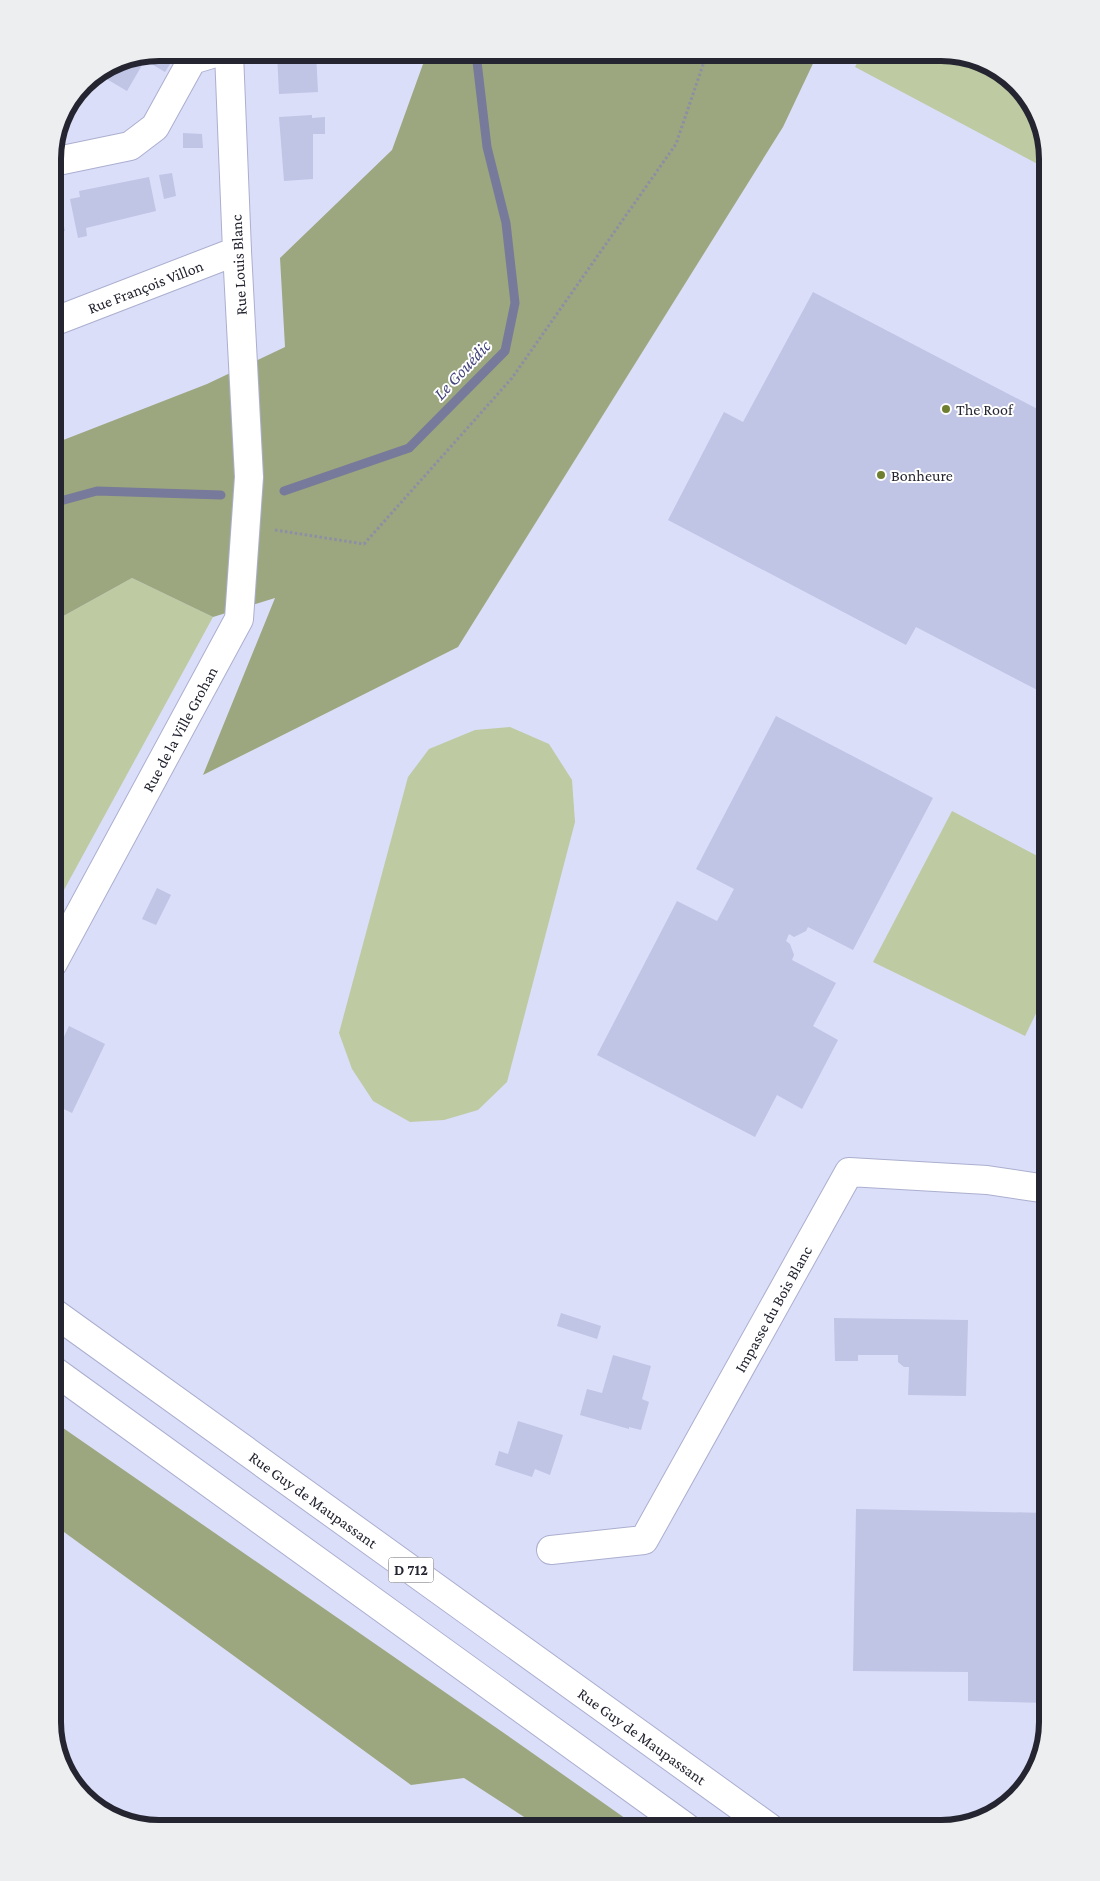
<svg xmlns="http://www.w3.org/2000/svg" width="1100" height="1881" font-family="'Crimson Pro',serif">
	<rect width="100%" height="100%" fill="#dbdef9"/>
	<g fill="#becaa2">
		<polygon points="862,53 948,53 1000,71 1037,112 1047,159 1047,169 855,67"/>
		<polygon points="132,578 213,617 53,910 53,620 58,619"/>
		<polygon points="510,727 549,744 572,780 575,822 507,1082 478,1110 444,1120 410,1122 373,1101 352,1069 339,1033 408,777 429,749 475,730"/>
		<polygon points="952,811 1047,861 1047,991 1025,1036 873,962"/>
	</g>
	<g fill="#9ca77f">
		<polygon points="427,53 818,53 783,127 458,647 203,775 275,598 213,617 132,578 58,619 53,620 53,444 207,384 285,347 280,258 392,150"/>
		<polygon points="53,1421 511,1738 639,1828 541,1828 464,1778 411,1785 53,1524"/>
	</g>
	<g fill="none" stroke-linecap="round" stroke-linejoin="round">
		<g stroke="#777a9a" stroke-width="9">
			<polyline points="284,491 409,448 505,351 515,303 506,223 487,147 476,53"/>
			<polyline points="53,503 97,491 221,495"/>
		</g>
	</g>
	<g fill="#c0c4e5">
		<polygon points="159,53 177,53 165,72 145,60 127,91 98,74 119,61"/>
		<polygon points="277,53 316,53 318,92 279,94"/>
		<polygon points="312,115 312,118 325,117 325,134 313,134 313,179 284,181 279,117"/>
		<polygon points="183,133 202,134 203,148 183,148"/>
		<polygon points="172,173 176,196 164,199 159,175"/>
		<polygon points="149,177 156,211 86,228 87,236 78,238 70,199 80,197 79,191"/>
		<polygon points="57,195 65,231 53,233 53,196"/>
		<polygon points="813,292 1047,414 1047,695 916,627 906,645 668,520 724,412 743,422"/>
		<polygon points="776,716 933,798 853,950 808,927 806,931 794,937 789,934 786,941 790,944 794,955 792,960 836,983 813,1026 838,1040 802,1109 777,1095 755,1137 597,1055 677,901 717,921 734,889 696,869"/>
		<polygon points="157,888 171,895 156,925 142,919"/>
		<polygon points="69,1026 105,1044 72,1113 53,1104 53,1060"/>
		<polygon points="561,1313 601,1326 597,1339 557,1326"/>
		<polygon points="834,1318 968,1320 966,1396 908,1395 909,1367 904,1367 898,1362 898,1355 858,1355 858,1361 835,1361"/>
		<polygon points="613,1355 651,1366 642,1399 649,1402 641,1430 629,1427 629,1429 580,1415 587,1389 602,1393"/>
		<polygon points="518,1421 563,1435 550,1475 535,1469 532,1477 495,1465 499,1451 508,1454"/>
		<polygon points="856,1509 1047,1513 1047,1703 968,1701 968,1672 853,1671"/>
	</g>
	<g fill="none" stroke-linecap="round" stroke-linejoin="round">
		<g stroke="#abafcf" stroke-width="30">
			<g id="street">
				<polyline points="53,162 130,146 155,127 192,60 215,53"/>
				<path id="s1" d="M53 322 237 251 229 53"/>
				<path id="s2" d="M551 1550 644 1540 849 1172 987 1180 1047 1189"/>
			</g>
		</g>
		<g stroke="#abafcf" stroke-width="30">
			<g id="secondary">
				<path id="s3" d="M53 963 239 619 249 477 237 251"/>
			</g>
		</g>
		<g stroke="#abafcf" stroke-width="30">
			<g id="primary">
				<path id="s4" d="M53 1312 770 1828"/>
				<polyline points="53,1370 687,1828"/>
			</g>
		</g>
		<polyline stroke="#8d8fa4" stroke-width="3" stroke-dasharray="2.5 2.5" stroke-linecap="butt" points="275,530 364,544 512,378 676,144 707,53"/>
		<use href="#street" stroke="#fff" stroke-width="28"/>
		<use href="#secondary" stroke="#fff" stroke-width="28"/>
		<use href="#primary" stroke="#fff" stroke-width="28"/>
	</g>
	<g fill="#6e802f" stroke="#fff" stroke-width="2">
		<circle cx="946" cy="409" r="5"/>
		<circle cx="881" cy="475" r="5"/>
	</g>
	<g text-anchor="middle" stroke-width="4" stroke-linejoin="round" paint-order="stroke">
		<rect fill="#fff" stroke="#66666f" stroke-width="1" x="388.5" y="1557.5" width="45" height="25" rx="4"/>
		<g font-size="15" font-weight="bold" fill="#242531">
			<text x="411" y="1575">D 712</text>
		</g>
		<g font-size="16" fill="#242531" stroke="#fff">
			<text transform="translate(238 265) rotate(-93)" y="6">Rue Louis Blanc</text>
			<text dy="6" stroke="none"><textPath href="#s1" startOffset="99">Rue François Villon</textPath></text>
			<text dy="6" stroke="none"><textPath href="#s3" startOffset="266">Rue de la Ville Grohan</textPath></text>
			<text dy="6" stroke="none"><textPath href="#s2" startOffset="358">Impasse du Bois Blanc</textPath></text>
			<text dy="6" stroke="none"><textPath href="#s4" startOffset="321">Rue Guy de Maupassant</textPath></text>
			<text dy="6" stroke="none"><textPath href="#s4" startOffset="726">Rue Guy de Maupassant</textPath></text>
		</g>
		<g font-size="16" fill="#242531" stroke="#fff" text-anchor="start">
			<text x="956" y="415">The Roof</text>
			<text x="891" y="481">Bonheure</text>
		</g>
		<g font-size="18" font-style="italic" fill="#43457b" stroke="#fff">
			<text transform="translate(462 370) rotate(-47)" y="6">Le Gouédic</text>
		</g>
	</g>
	<path d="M0 0H1100V1881H0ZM159 61H941A98 98 0 0 1 1039 159V1722A98 98 0 0 1 941 1820H159A98 98 0 0 1 61 1722V159A98 98 0 0 1 159 61Z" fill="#edeeef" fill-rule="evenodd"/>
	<path fill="none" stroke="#242531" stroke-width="6" d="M159 61H941A98 98 0 0 1 1039 159V1722A98 98 0 0 1 941 1820H159A98 98 0 0 1 61 1722V159A98 98 0 0 1 159 61Z"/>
</svg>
